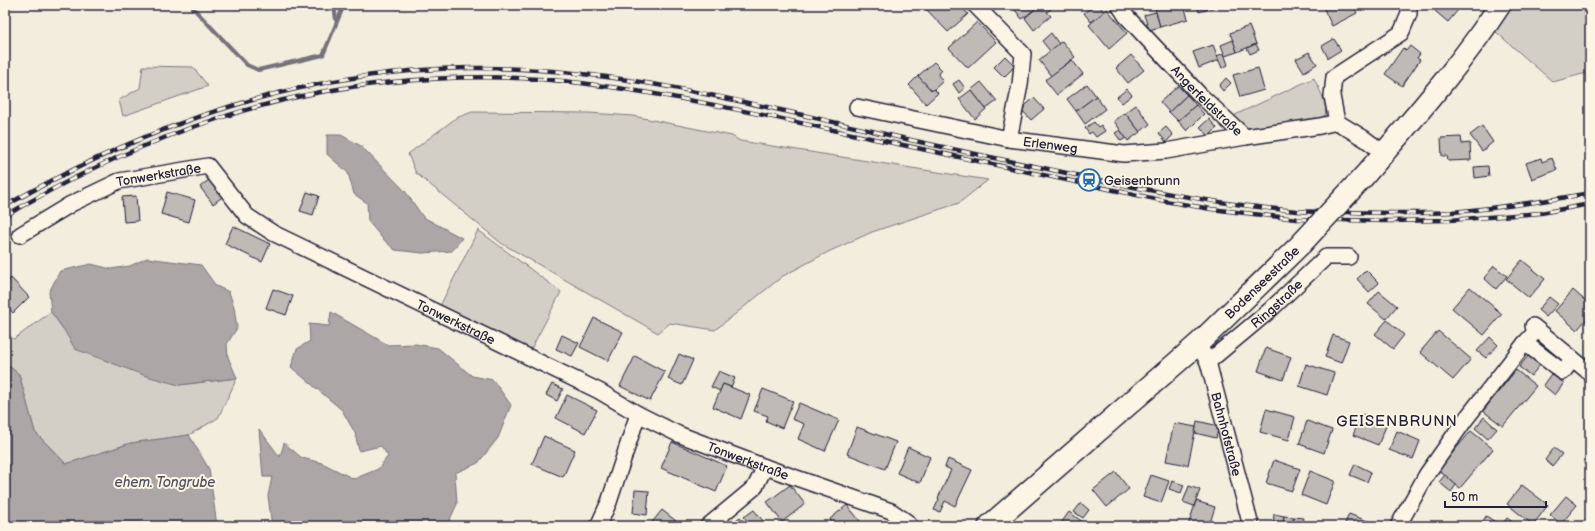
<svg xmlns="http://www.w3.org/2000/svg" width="1595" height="531" font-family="'Balsamiq Sans',sans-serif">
	<rect width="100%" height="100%" fill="#f3edde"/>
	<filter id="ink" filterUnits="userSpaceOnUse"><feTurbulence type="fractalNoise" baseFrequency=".025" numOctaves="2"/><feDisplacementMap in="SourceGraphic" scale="8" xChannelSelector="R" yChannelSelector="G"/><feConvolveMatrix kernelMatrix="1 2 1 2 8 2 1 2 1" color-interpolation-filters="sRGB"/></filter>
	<g filter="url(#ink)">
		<g fill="#d4cfc6" stroke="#7b7880">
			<polygon points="1512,5 1590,5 1590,72 1553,82 1495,31"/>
			<polygon points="143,66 193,67 208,86 123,116 119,100 140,88"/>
			<path d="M1314 78C1320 92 1329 104 1324 119L1254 129 1244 127 1232 118 1235 115Z"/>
			<polygon points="472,112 589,113 633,116 732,136 740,141 988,180 959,203 872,232 828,252 783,276 715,330 670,323 658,333 501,243 416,173 408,154 456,118"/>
			<polygon points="478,230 561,292 530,351 439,308"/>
			<polygon points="51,312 64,330 179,385 237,378 218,418 189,435 131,443 66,464 35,432 19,374 5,363 5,333 14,339"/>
		</g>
		<g fill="#aca7a6" stroke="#75727b">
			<polygon points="327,135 341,135 361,146 405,191 423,217 462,238 452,251 422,253 395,250 382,238 368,221 367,203 354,194 348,173 327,154"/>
			<polygon points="147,258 201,265 216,286 229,292 234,307 237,328 227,344 228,357 237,378 179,385 146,376 75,349 64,330 51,312 49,292 60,271 91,264 111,269 130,266"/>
			<polygon points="331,312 388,345 415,344 438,348 472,376 493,380 511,405 498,438 478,463 455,473 457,504 447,526 272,526 268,496 272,477 263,477 259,429 280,457 284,443 302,458 322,463 354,479 378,469 388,456 381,446 359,451 355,433 342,410 291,367 297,349 310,341 309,324 329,326"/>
			<polygon points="5,363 19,374 35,432 66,464 131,443 189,435 209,469 217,526 5,526"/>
		</g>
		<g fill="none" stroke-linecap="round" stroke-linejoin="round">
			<g stroke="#75727b" stroke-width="4">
				<polyline points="193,5 193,8 247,65 258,70 323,55 344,5"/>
				<polyline points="334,5 336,20"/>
			</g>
		</g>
		<g fill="#bfbab6" stroke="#22223b">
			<polygon points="930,5 960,5 968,14 948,32 926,9"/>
			<polygon points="1013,5 1040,5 1022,19 1012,6"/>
			<polygon points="1040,5 1048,5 1051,9 1047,12 1051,16 1034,30 1025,18"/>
			<polygon points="1094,5 1099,5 1104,12 1091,22 1084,13"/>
			<polygon points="1154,5 1184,5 1188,19 1160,27"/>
			<polygon points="1197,5 1223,5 1199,12"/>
			<polygon points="1322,5 1353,5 1357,13 1332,26"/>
			<polygon points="1440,5 1462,5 1448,22 1435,11"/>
			<polygon points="1107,9 1127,33 1109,49 1089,25"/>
			<polygon points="1156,12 1160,27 1149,30 1144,15"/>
			<polygon points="977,22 996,42 968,68 949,48"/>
			<polygon points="1249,26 1256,44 1237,52 1230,33"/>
			<polygon points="1051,33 1059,44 1050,51 1042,41"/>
			<polygon points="1334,39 1341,50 1328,58 1322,46"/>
			<polygon points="1233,40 1237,52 1225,56 1221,45"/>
			<polygon points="1062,41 1075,57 1051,76 1039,60"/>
			<polygon points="1256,44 1259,50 1250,54 1247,48"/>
			<polygon points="1213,45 1219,60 1199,68 1193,52"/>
			<polygon points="1410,46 1420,54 1417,58 1420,60 1402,86 1385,74 1403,48 1406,51"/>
			<polygon points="1309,52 1317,64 1304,72 1296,59"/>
			<polygon points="1224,53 1228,65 1222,68 1217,56"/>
			<polygon points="1131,55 1144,70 1128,83 1116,68"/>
			<polygon points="1005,56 1015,66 1004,77 994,67"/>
			<polygon points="1072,60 1083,74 1057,95 1045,80"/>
			<polygon points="934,62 942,70 938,75 943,81 932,91 918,76"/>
			<polygon points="1258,68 1264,90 1240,97 1233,75"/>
			<polygon points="918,76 932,91 934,89 938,93 926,104 909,85"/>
			<polygon points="1226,78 1231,83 1223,91 1219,86"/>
			<polygon points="959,80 965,88 959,93 953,84"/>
			<polygon points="981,82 997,101 986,109 971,90"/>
			<polygon points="1087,84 1096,96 1076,111 1067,99"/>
			<polygon points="1178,86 1187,95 1169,112 1160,102"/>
			<polygon points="1127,89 1132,95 1122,103 1117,97"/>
			<polygon points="971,90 986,109 975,119 959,99"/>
			<polygon points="1187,95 1196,105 1178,121 1169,112"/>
			<polygon points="1096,96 1105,109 1085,124 1076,111"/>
			<polygon points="1034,98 1044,109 1031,120 1021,109"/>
			<polygon points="1136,105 1150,124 1140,132 1125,113"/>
			<polygon points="1196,105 1204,114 1187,131 1178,121"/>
			<polygon points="1125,113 1140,132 1128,141 1114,121"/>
			<polygon points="1209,119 1217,128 1209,136 1200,127"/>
			<polygon points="1094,122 1098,127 1101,125 1105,131 1096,137 1092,132 1089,134 1085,128"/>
			<polygon points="1482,126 1493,142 1482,151 1470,135"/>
			<polygon points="1166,127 1173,135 1166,142 1159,133"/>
			<polygon points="1120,130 1126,138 1121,141 1115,133"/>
			<polygon points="1461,137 1462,144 1470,143 1471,160 1448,161 1447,156 1442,156 1441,138"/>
			<polygon points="1541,158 1542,162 1552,158 1557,170 1532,179 1526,163"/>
			<polygon points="1488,166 1489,176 1475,178 1474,167"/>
			<polygon points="211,178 225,195 213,204 200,187"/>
			<polygon points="167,192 195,200 189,222 161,214"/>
			<polygon points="307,192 319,196 313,215 300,211"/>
			<polygon points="136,196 138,221 124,222 122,197"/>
			<polygon points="233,226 270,244 262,262 225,244"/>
			<polygon points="1522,260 1545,279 1529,298 1506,279"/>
			<polygon points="1494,266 1507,276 1496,289 1484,278"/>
			<polygon points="1366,270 1379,283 1369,292 1357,279"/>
			<polygon points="11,278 29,297 13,313 5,304 5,284"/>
			<polygon points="1470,287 1502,314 1484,335 1452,308"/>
			<polygon points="273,289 293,296 286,315 266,308"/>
			<polygon points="1573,290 1590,305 1590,315 1577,330 1555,311"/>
			<polygon points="1379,291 1397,306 1386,319 1368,304"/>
			<polygon points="1549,297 1558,304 1546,317 1538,310"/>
			<polygon points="594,318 623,332 608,361 580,347"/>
			<polygon points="1387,320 1404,335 1393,349 1375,334"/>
			<polygon points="1438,331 1471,359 1453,380 1420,352"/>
			<polygon points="562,335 579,343 572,356 556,349"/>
			<polygon points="1333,335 1349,341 1341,363 1325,357"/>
			<polygon points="1490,337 1498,345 1486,358 1477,351"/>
			<polygon points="1266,348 1291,357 1283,380 1258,371"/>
			<polygon points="679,354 693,360 682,385 668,379"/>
			<polygon points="635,356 665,372 650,401 620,386"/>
			<polygon points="1528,356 1540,365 1531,376 1519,367"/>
			<polygon points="1306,364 1334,373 1327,395 1299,386"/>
			<polygon points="1516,370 1536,386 1503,426 1483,411"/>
			<polygon points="719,371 735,378 731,387 723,384 720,391 711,387"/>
			<polygon points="1551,374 1564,383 1555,395 1543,385"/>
			<polygon points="552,384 563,389 557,401 546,395"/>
			<polygon points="723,384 750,395 741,419 713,407"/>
			<polygon points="763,389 793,401 782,428 766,421 768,416 754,411"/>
			<polygon points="567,395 597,410 585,433 556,418"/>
			<polygon points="799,403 839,420 825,451 798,439 804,424 792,419"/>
			<polygon points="1266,409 1295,417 1289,440 1260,432"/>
			<polygon points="1362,414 1387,424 1378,445 1353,435"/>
			<polygon points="1484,417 1497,429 1488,439 1475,428"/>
			<polygon points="1197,421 1219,426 1216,438 1195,433"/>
			<polygon points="1307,421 1332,430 1324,453 1299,444"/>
			<polygon points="1174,423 1196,427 1188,465 1166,461"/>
			<polygon points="857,427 896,442 885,469 847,454"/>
			<polygon points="1397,431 1420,441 1413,459 1389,450"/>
			<polygon points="1471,431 1493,449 1460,488 1438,470"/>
			<polygon points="544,436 575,450 563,477 532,464"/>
			<polygon points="672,442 727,466 716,492 661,468"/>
			<polygon points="908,447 930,457 920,483 897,473"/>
			<polygon points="1554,448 1562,454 1552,466 1545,460"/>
			<polygon points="948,459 972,470 955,506 945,501 940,512 934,510 939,499 938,498 951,470 945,467"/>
			<polygon points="1274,460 1300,469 1292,491 1266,483"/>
			<polygon points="1355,464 1371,472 1367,482 1350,475"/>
			<polygon points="1310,471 1335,481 1326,505 1301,495"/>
			<polygon points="1116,472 1129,489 1107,507 1093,490"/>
			<polygon points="1151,475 1169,481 1161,503 1143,497"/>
			<polygon points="1445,475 1456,485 1451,492 1439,482"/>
			<polygon points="1172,481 1184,485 1181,493 1169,489"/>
			<polygon points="790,485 805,504 782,522 767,502"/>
			<polygon points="1522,485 1548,505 1533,525 1507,504"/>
			<polygon points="1189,486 1200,490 1194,506 1183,502"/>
			<polygon points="635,490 649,491 647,515 633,513"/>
			<polygon points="1566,496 1577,505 1561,524 1550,515"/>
			<polygon points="1196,501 1215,507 1209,526 1188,526"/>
			<polygon points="1081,503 1089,510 1083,518 1074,512"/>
			<polygon points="847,505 860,521 854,526 835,526 830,519"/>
			<polygon points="662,510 676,521 672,526 649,526"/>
			<polygon points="754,510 764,522 759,526 751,526 744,517"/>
			<polygon points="1069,512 1088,526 1059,526"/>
			<polygon points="1274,514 1284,516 1283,526 1273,526"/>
			<polygon points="1349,514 1370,522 1369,526 1344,526"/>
			<polygon points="1284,516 1294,517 1292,526 1283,526"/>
			<polygon points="1486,516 1497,523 1495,526 1480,526"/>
			<polygon points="740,517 747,526 728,526"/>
			<polygon points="1294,517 1303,518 1301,526 1292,526"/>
			<polygon points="1507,518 1518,526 1501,526"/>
		</g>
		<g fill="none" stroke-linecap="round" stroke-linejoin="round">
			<g stroke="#22223b" stroke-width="18">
				<g id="minor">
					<polyline points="975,5 1023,54 1020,85 1009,139"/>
					<path id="s1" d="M1119 5 1126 16 1199 94 1245 137 1320 126 1337 122 1365 139 1384 153"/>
					<path id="s2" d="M857 107 1009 139 1124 154 1166 151 1245 137"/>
					<polyline points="1337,122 1332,96 1334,77 1401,33 1409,14 1409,5"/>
					<path id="s3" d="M20 235 71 204 119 181 208 166 247 216 273 233 599 391 638 414 678 434 765 467 891 511 907 522 910 526"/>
					<polyline points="1533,326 1590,373"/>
					<polyline points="1525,343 1563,372 1573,359"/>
					<path id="s4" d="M1198 344 1208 362 1251 526"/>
					<path id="s5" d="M1208 362 1269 311 1326 257H1349"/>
					<polyline points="598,526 609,502 638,414"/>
					<polyline points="708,526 755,487 765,467"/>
					<polyline points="1398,526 1427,474 1465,420 1525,343 1537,330"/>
				</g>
			</g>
			<g stroke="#22223b" stroke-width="24">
				<g id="secondary">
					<path d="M1365 175C1412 120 1461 65 1500 5"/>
					<path id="s6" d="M989 526 1198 344 1301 244"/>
				</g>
			</g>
			<use href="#minor" stroke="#fcf5e5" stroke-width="15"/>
			<use href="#secondary" stroke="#fcf5e5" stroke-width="21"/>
			<g stroke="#22223b" stroke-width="4.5">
				<g id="rail">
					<path d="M5 206C149 124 302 70 470 68 606 66 740 101 872 131 930 145 989 157 1048 169 1130 187 1213 204 1297 211 1314 212 1330 212 1346 212 1382 213 1417 214 1452 212 1499 208 1545 201 1590 193"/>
					<path d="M5 216C118 149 251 96 383 83 448 76 516 75 581 83 669 94 755 113 842 132 949 155 1057 178 1165 201L1211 209 1297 219 1388 221 1450 220 1541 213 1590 204"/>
				</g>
			</g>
			<use href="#rail" stroke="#fcf5e5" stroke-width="3" stroke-dasharray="9" stroke-linecap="butt"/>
			<g stroke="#22223b" stroke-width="24" stroke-linecap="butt">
				<polyline id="secondary-bridge" points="1301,244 1365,175"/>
			</g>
			<use href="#secondary-bridge" stroke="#fcf5e5" stroke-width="21"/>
		</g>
	</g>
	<defs>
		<g id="station-ring" transform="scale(1.15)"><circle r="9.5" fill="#fcf5e5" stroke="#1f6fb2" stroke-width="1.5"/><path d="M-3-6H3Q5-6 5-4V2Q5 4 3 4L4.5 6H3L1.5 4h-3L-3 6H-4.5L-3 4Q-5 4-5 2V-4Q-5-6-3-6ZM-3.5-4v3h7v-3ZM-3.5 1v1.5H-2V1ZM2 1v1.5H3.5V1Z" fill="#1f6fb2"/></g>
	</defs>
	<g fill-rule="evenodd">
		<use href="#station-ring" x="1089" y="180"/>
	</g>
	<g text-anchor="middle" stroke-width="4" stroke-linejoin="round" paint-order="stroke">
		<g font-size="13" fill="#22223b" stroke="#fcf5e5">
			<text dy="5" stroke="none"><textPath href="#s1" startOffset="130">Angerfeldstraße</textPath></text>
			<text dy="5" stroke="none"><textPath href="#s2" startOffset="197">Erlenweg</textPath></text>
			<text dy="5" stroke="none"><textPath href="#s3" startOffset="153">Tonwerkstraße</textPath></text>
			<text dy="5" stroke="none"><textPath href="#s6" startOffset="366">Bodenseestraße</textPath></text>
			<text dy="5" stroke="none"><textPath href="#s5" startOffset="90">Ringstraße</textPath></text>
			<text dy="5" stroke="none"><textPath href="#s3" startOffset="501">Tonwerkstraße</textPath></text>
			<text dy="5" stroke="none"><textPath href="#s4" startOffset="95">Bahnhofstraße</textPath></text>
			<text dy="5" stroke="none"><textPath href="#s3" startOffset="825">Tonwerkstraße</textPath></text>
		</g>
		<g font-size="13" fill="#22223b" stroke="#fcf5e5" text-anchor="start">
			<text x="1104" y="185">Geisenbrunn</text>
		</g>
		<g font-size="14" font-style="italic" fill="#525160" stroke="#fcf5e5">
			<text x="165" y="487">ehem. Tongrube</text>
		</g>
		<g font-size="15" letter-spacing="1" fill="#22223b" stroke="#fcf5e5">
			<text x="1397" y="426">GEISENBRUNN</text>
		</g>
	</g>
	<rect width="1595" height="531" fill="none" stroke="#fcf5e5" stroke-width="20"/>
	<rect x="10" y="10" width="1575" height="511" fill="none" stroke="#22223b" stroke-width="1.5" filter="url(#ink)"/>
	<path d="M1445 501v6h101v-6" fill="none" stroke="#22223b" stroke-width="2"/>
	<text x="1451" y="501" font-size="12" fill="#22223b" stroke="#fcf5e5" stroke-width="3" paint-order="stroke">50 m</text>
</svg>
